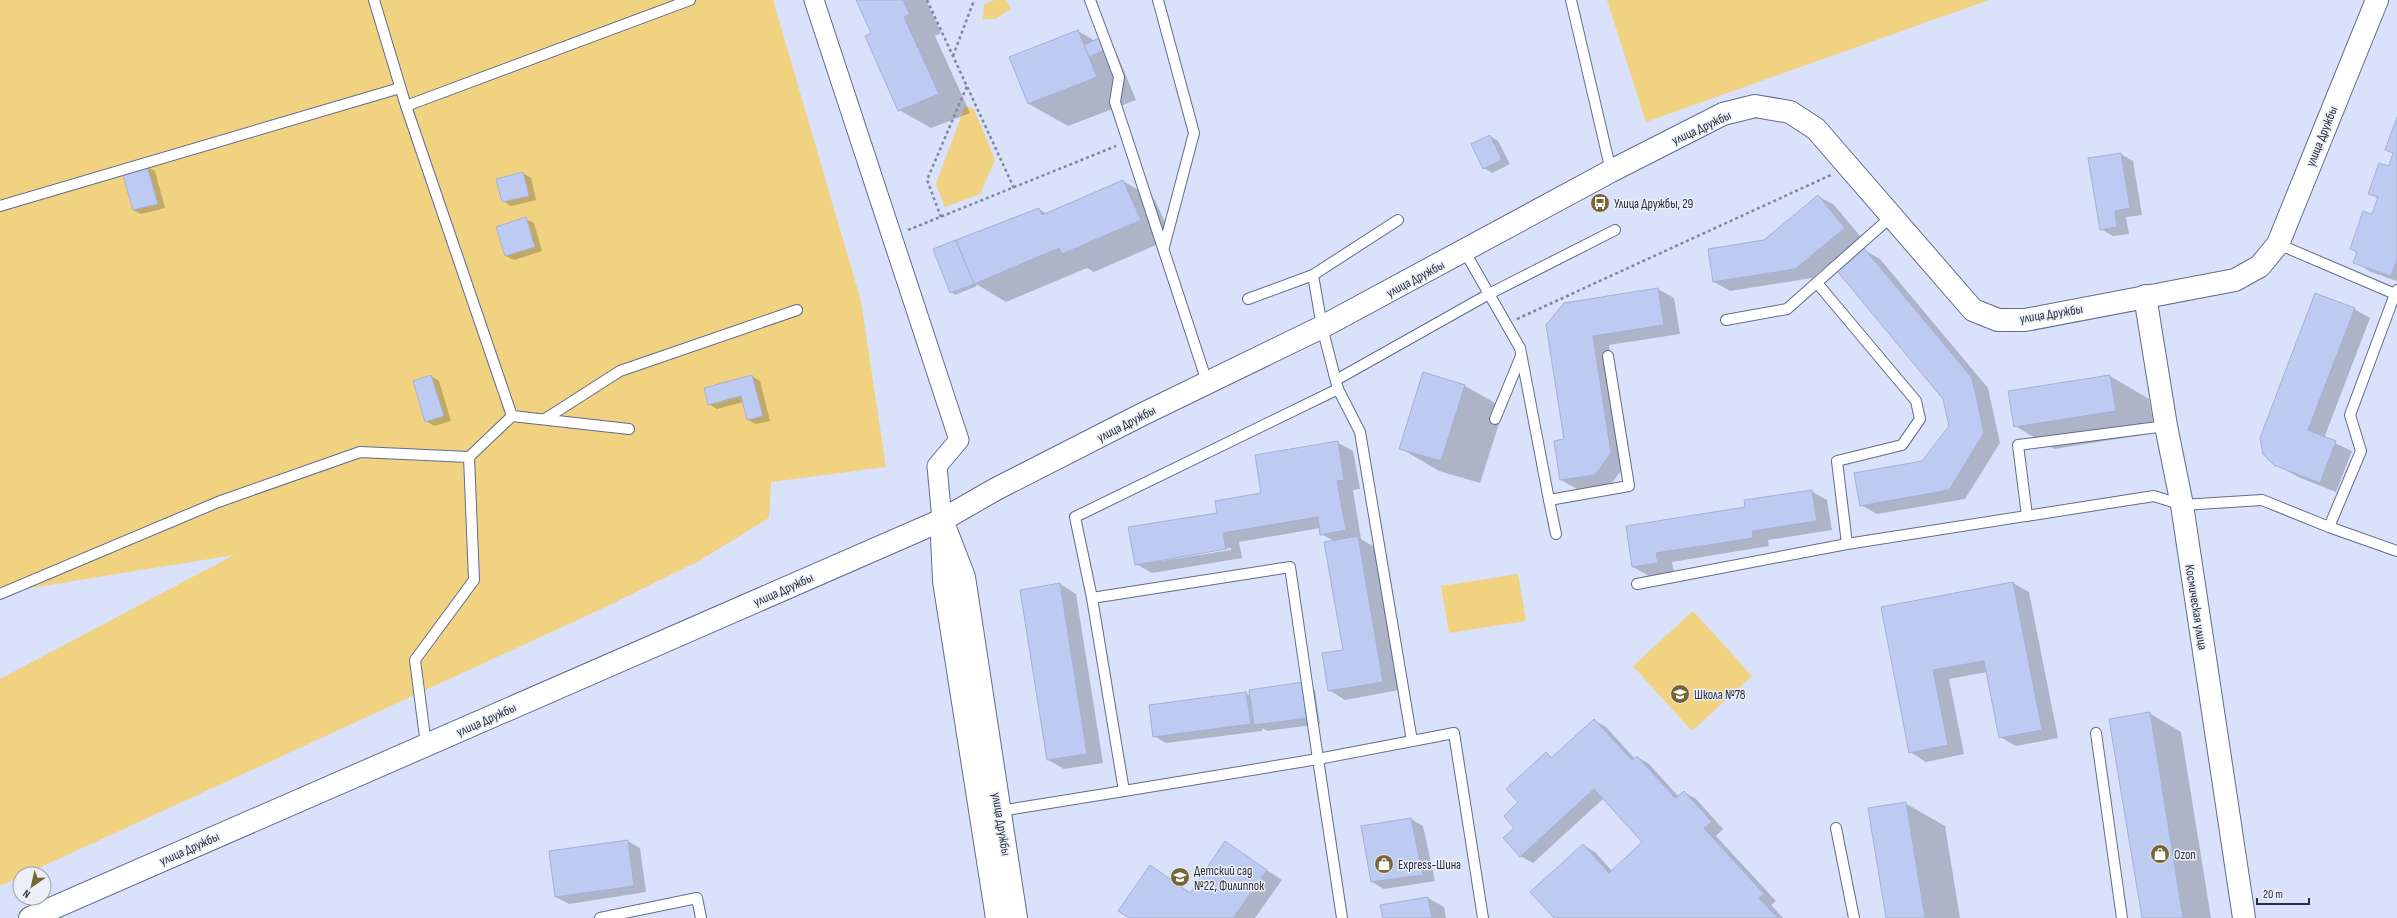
<svg xmlns="http://www.w3.org/2000/svg" width="2397" height="918" font-family="'Sofia Sans Condensed',sans-serif">
	<rect width="100%" height="100%" fill="#d9e2fa"/>
	<g fill="#f0d280">
		<polygon points="0,0 773,0 861,301 886,467 771,482 769,518 699,561 597,611 26,874 20,874 20,877 0,886 0,679 234,555 0,593"/>
		<polygon points="994,0 1006,0 1011,9 995,19 983,19 984,4"/>
		<polygon points="1607,0 1989,0 1646,122"/>
		<polygon points="965,106 974,109 995,160 980,194 945,207 936,184"/>
		<polygon points="1518,574 1526,621 1449,633 1441,586"/>
		<polygon points="1693,611 1752,676 1692,731 1633,666"/>
	</g>
	<g fill="#0003" fill-rule="evenodd">
		<polygon points="858,0 926,0 941,33 935,36 970,113 931,128 899,110 872,33"/>
		<polygon points="1078,31 1117,54 1136,100 1068,126 1029,104 1011,58"/>
		<polygon points="2397,120 2397,281 2371,272 2355,262 2358,253 2351,249 2373,215 2379,199 2369,193 2389,167 2394,154 2387,150"/>
		<polygon points="1490,136 1498,141 1510,164 1492,173 1484,168"/>
		<polygon points="2121,154 2133,161 2142,215 2126,217 2129,234 2113,236 2101,229 2090,159"/>
		<polygon points="147,167 155,171 165,208 141,214 133,210"/>
		<polygon points="523,173 531,178 536,200 511,206 503,201"/>
		<polygon points="1123,181 1155,200 1172,238 1094,272 1087,268 1006,302 976,284 977,286 955,295 951,292 1039,209 1047,214"/>
		<polygon points="1818,196 1834,205 1861,237 1812,278 1730,291 1714,282"/>
		<polygon points="526,219 534,223 542,251 514,260 506,256"/>
		<polygon points="1864,250 1880,259 1988,388 2000,443 1965,499 1877,514 1861,505 1923,462 1950,426 1944,399"/>
		<polygon points="1658,289 1674,298 1680,334 1609,345 1627,463 1611,484 1577,489 1561,480 1565,440 1565,304"/>
		<polygon points="2354,309 2370,318 2324,438 2352,451 2336,492 2298,477 2268,460 2264,453"/>
		<polygon points="431,376 439,381 451,421 434,426 426,421"/>
		<polygon points="752,376 760,381 770,421 756,424 748,420 743,402 717,409 709,404"/>
		<polygon points="2110,376 2149,399 2155,433 2054,449 2015,426 2009,392"/>
		<polygon points="1465,386 1504,408 1480,483 1439,471 1400,448"/>
		<path d="M1337 442 1353 451 1360 489 1353 490 1361 539 1374 547 1399 690 1345 700 1329 690 1344 650 1334 541 1321 534 1320 528 1239 542 1242 558 1152 573 1136 564 1218 514 1262 494ZM1231 548V550L1148 563V561Z"/>
		<polygon points="1811,491 1827,500 1832,530 1768,540 1769,546 1672,562 1674,572 1649,576 1633,567 1627,527 1747,508"/>
		<polygon points="2013,583 2029,592 2058,738 2016,746 2000,737 1987,672 1949,679 1964,754 1926,762 1910,752 1882,608"/>
		<polygon points="1060,584 1076,594 1103,763 1064,769 1048,760"/>
		<polygon points="1302,683 1315,690 1320,724 1267,731 1262,728 1262,731 1166,743 1154,736 1150,705 1246,693 1251,696"/>
		<polygon points="2149,713 2181,732 2211,918 2143,918"/>
		<polygon points="1594,720 1606,727 1635,759 1637,757 1649,764 1679,797 1684,792 1696,799 1723,829 1716,836 1776,901 1771,905 1783,918 1555,918 1583,845 1595,852 1612,871 1644,842 1604,798 1533,863 1520,856 1516,828 1520,802 1546,753 1553,758"/>
		<polygon points="1905,803 1945,826 1960,918 1887,918"/>
		<polygon points="1411,819 1423,826 1435,881 1384,889 1372,882"/>
		<polygon points="628,841 640,848 646,892 569,904 556,897"/>
		<polygon points="1226,843 1282,880 1255,918 1130,918 1150,866 1191,893"/>
		<polygon points="1428,898 1444,907 1446,918 1384,918 1382,906"/>
	</g>
	<g fill="#bdcbf2" stroke="#a4b1d7">
		<polygon points="856,0 903,0 910,14 904,17 939,94 898,111 865,36 871,33"/>
		<polygon points="1078,30 1097,77 1028,104 1009,57"/>
		<polygon points="1099,38 1104,50 1089,57 1084,45"/>
		<polygon points="2397,117 2397,259 2391,276 2353,263 2357,252 2350,249 2363,211 2372,214 2378,197 2368,194 2379,163 2389,166 2393,153 2385,150"/>
		<polygon points="1490,135 1502,160 1483,169 1471,144"/>
		<polygon points="2121,153 2130,208 2115,211 2117,227 2100,230 2088,158"/>
		<polygon points="147,166 158,204 133,210 122,172"/>
		<polygon points="523,172 529,196 502,202 496,179"/>
		<polygon points="1123,180 1141,220 1062,254 1059,248 974,284 956,240 1039,208 1042,215"/>
		<polygon points="1818,195 1845,228 1795,269 1713,282 1708,249 1764,240"/>
		<polygon points="526,217 535,247 505,256 496,227"/>
		<polygon points="956,240 974,284 950,293 933,249"/>
		<polygon points="1864,248 1972,378 1984,433 1949,490 1860,506 1854,473 1922,461 1949,426 1943,399 1837,271"/>
		<polygon points="1658,288 1664,325 1593,336 1611,453 1595,475 1560,480 1554,441 1564,439 1546,325 1564,303"/>
		<polygon points="2315,293 2355,308 2308,430 2336,441 2320,483 2274,465 2263,454 2260,438"/>
		<polygon points="1423,372 1465,385 1441,461 1399,449"/>
		<polygon points="431,375 444,416 425,422 413,381"/>
		<polygon points="752,375 763,416 747,420 741,396 708,405 704,388"/>
		<polygon points="2110,375 2116,411 2014,427 2008,391"/>
		<polygon points="1338,441 1344,480 1337,481 1346,530 1320,535 1318,517 1223,533 1226,549 1135,565 1128,527 1217,513 1215,501 1261,493 1255,455"/>
		<polygon points="1812,490 1817,521 1752,531 1753,538 1656,553 1658,563 1632,567 1626,526 1745,507 1744,500"/>
		<polygon points="1358,536 1383,682 1328,691 1322,653 1343,650 1324,542"/>
		<polygon points="2013,582 2042,730 1999,738 1984,661 1933,670 1948,745 1909,753 1881,607"/>
		<polygon points="1060,583 1087,754 1047,760 1020,590"/>
		<polygon points="1303,682 1308,718 1254,725 1249,690"/>
		<polygon points="1246,692 1251,724 1153,737 1149,705"/>
		<polygon points="2150,712 2183,918 2142,918 2109,719"/>
		<polygon points="1594,719 1632,760 1637,756 1675,798 1684,791 1712,822 1704,828 1764,894 1759,898 1778,918 1554,918 1530,892 1583,844 1609,873 1642,842 1594,789 1520,857 1503,838 1514,828 1504,816 1518,802 1506,789 1546,752 1551,758"/>
		<polygon points="1906,802 1925,918 1886,918 1868,808"/>
		<polygon points="1411,818 1423,875 1371,882 1361,826"/>
		<polygon points="628,840 634,886 555,897 549,851"/>
		<polygon points="1225,841 1267,870 1233,918 1129,918 1118,911 1150,865 1190,893"/>
		<polygon points="1428,897 1432,918 1383,918 1380,905"/>
	</g>
	<g fill="none" stroke-linecap="round" stroke-linejoin="round">
		<g stroke="#606c8f" stroke-width="12">
			<g id="service">
				<polyline points="374,0 406,106 512,416"/>
				<polyline points="1090,0 1119,77 1115,102 1207,382"/>
				<polyline points="1158,0 1194,133 1164,247"/>
				<polyline points="1571,0 1611,171"/>
				<polyline points="406,106 690,0"/>
				<polyline points="0,206 400,88"/>
				<polyline points="2278,244 2395,294 2397,290"/>
				<polyline points="1465,252 1520,348 1549,500 1629,486 1608,356"/>
				<polyline points="1313,275 1398,220"/>
				<polyline points="1817,283 1916,401 1920,419 1902,445 1837,461 1847,544"/>
				<polyline points="1248,299 1313,275 1322,327 1338,389 1360,432 1412,741"/>
				<polyline points="1726,320 1787,309 1892,216"/>
				<polyline points="1336,380 1489,294 1615,230"/>
				<polyline points="512,416 629,429"/>
				<polyline points="545,419 620,371 797,310"/>
				<polyline points="1495,419 1521,356"/>
				<polyline points="1549,500 1556,534"/>
				<polyline points="2027,516 2018,445 2166,426"/>
				<polyline points="2329,527 2397,551"/>
				<polyline points="1637,584 1847,544 2154,496 2182,505 2262,500 2329,527 2361,451 2350,415 2395,294"/>
				<polyline points="0,594 218,502 360,452 469,457 512,416"/>
				<polyline points="1092,598 1075,517 1338,389"/>
				<polyline points="2096,733 2122,918"/>
				<polyline points="426,745 415,660 474,580 469,457"/>
				<polyline points="1124,791 1318,759 1342,918"/>
				<polyline points="1000,811 1124,791 1092,598 1290,567 1318,759 1454,733 1483,918"/>
				<polyline points="1836,828 1854,918"/>
				<polyline points="600,918 697,898 701,918"/>
			</g>
		</g>
		<g stroke="#606c8f" stroke-width="21">
			<polyline id="minor" points="814,0 959,440 937,466 942,520"/>
		</g>
		<g stroke="#606c8f" stroke-width="24">
			<g id="tertiary">
				<polyline points="2145,296 2166,426 2182,505 2244,918"/>
				<polyline points="942,520 964,577 1016,918"/>
				<polyline points="942,537 944,581 997,918"/>
				<polyline points="30,918 942,520 996,489 1141,415 1322,327 1611,171 1723,114 1755,106 1790,112 1816,129 1973,310 1998,320 2025,320 2235,280 2260,266 2278,244 2377,0"/>
			</g>
		</g>
		<g stroke="#80879a" stroke-width="2.5" stroke-dasharray="3 3" stroke-linecap="butt">
			<polyline points="927,0 1014,188"/>
			<polyline points="953,56 973,3 972,0"/>
			<polyline points="941,217 927,180 967,86"/>
			<polyline points="908,230 1116,146"/>
			<polyline points="1517,319 1831,175"/>
		</g>
		<use href="#service" stroke="#fff" stroke-width="10"/>
		<use href="#minor" stroke="#fff" stroke-width="19"/>
		<use href="#tertiary" stroke="#fff" stroke-width="22"/>
	</g>
	<defs>
		<g id="bus-disc" transform="scale(1)"><circle r="9.5" fill="#786534" stroke="#eceff7"/><path d="M-5-6H5V4H4V6H2V4H-2V6H-4V4H-5ZM-3.5-4V0h7V-4ZM-3.5 1.2v1.5H-2V1.2ZM2 1.2v1.5H3.5V1.2Z" fill="#fff"/></g>
		<g id="school-disc" transform="scale(1)"><circle r="9.5" fill="#786534" stroke="#eceff7"/><path d="M0-5L7-2L0 1L-7-2ZM-4 1L0 2.5L4 1V4Q0 6-4 4Z" fill="#fff"/></g>
		<g id="shop-disc" transform="scale(1)"><circle r="9.5" fill="#786534" stroke="#eceff7"/><path d="M-5-2.5h2.3a2.7 3.5 0 0 1 5.4 0H5L5.5 6h-11ZM-1.5-2.5h3a1.5 2.3 0 0 0-3 0Z" fill="#fff"/></g>
	</defs>
	<g fill-rule="evenodd">
		<use href="#bus-disc" x="1600" y="203"/>
		<use href="#school-disc" x="1680" y="694"/>
		<use href="#shop-disc" x="2160" y="854"/>
		<use href="#shop-disc" x="1384" y="864"/>
		<use href="#school-disc" x="1180" y="877"/>
	</g>
	<g text-anchor="middle" stroke-width="3" stroke-linejoin="round" paint-order="stroke">
		<g font-size="13" fill="#2b303f" stroke="#eceff7">
			<text transform="translate(1701 127) rotate(-25)" y="5">улица Дружбы</text>
			<text transform="translate(2321 136) rotate(-68)" y="5">улица Дружбы</text>
			<text transform="translate(1415 278) rotate(-28)" y="5">улица Дружбы</text>
			<text transform="translate(2051 313) rotate(-9)" y="5">улица Дружбы</text>
			<text transform="translate(1126 423) rotate(-27)" y="5">улица Дружбы</text>
			<text transform="translate(783 589) rotate(-24)" y="5">улица Дружбы</text>
			<text transform="translate(2197 607) rotate(81)" y="5">Космическая улица</text>
			<text transform="translate(486 719) rotate(-24)" y="5">улица Дружбы</text>
			<text transform="translate(1002 824) rotate(81)" y="5">улица Дружбы</text>
			<text transform="translate(189 848) rotate(-24)" y="5">улица Дружбы</text>
		</g>
		<g font-size="13" fill="#2b303f" stroke="#eceff7" text-anchor="start">
			<text x="1614" y="208">Улица Дружбы, 29</text>
			<text x="1694" y="699">Школа №78</text>
			<text x="2174" y="859">Ozon</text>
			<text x="1398" y="869">Express-Шина</text>
			<text x="1194" y="875">Детский сад<tspan x="1194" dy="15">№22, Филиппок</tspan></text>
		</g>
	</g>
	<g transform="translate(32 886) rotate(214)"><circle r="19" fill="#eceff7" stroke="#9fa3ad"/>
	<path d="M0-3L7 15L0 10L-7 15Z" fill="#786534"/>
	<text y="-6" font-size="11" font-weight="bold" text-anchor="middle" fill="#2b303f">N</text>
	</g>
	<path d="M2257 898v6h52v-6" fill="none" stroke="#2b303f" stroke-width="2"/>
	<text x="2263" y="898" font-size="12" fill="#2b303f" stroke="#eceff7" stroke-width="3" paint-order="stroke">20 m</text>
</svg>
